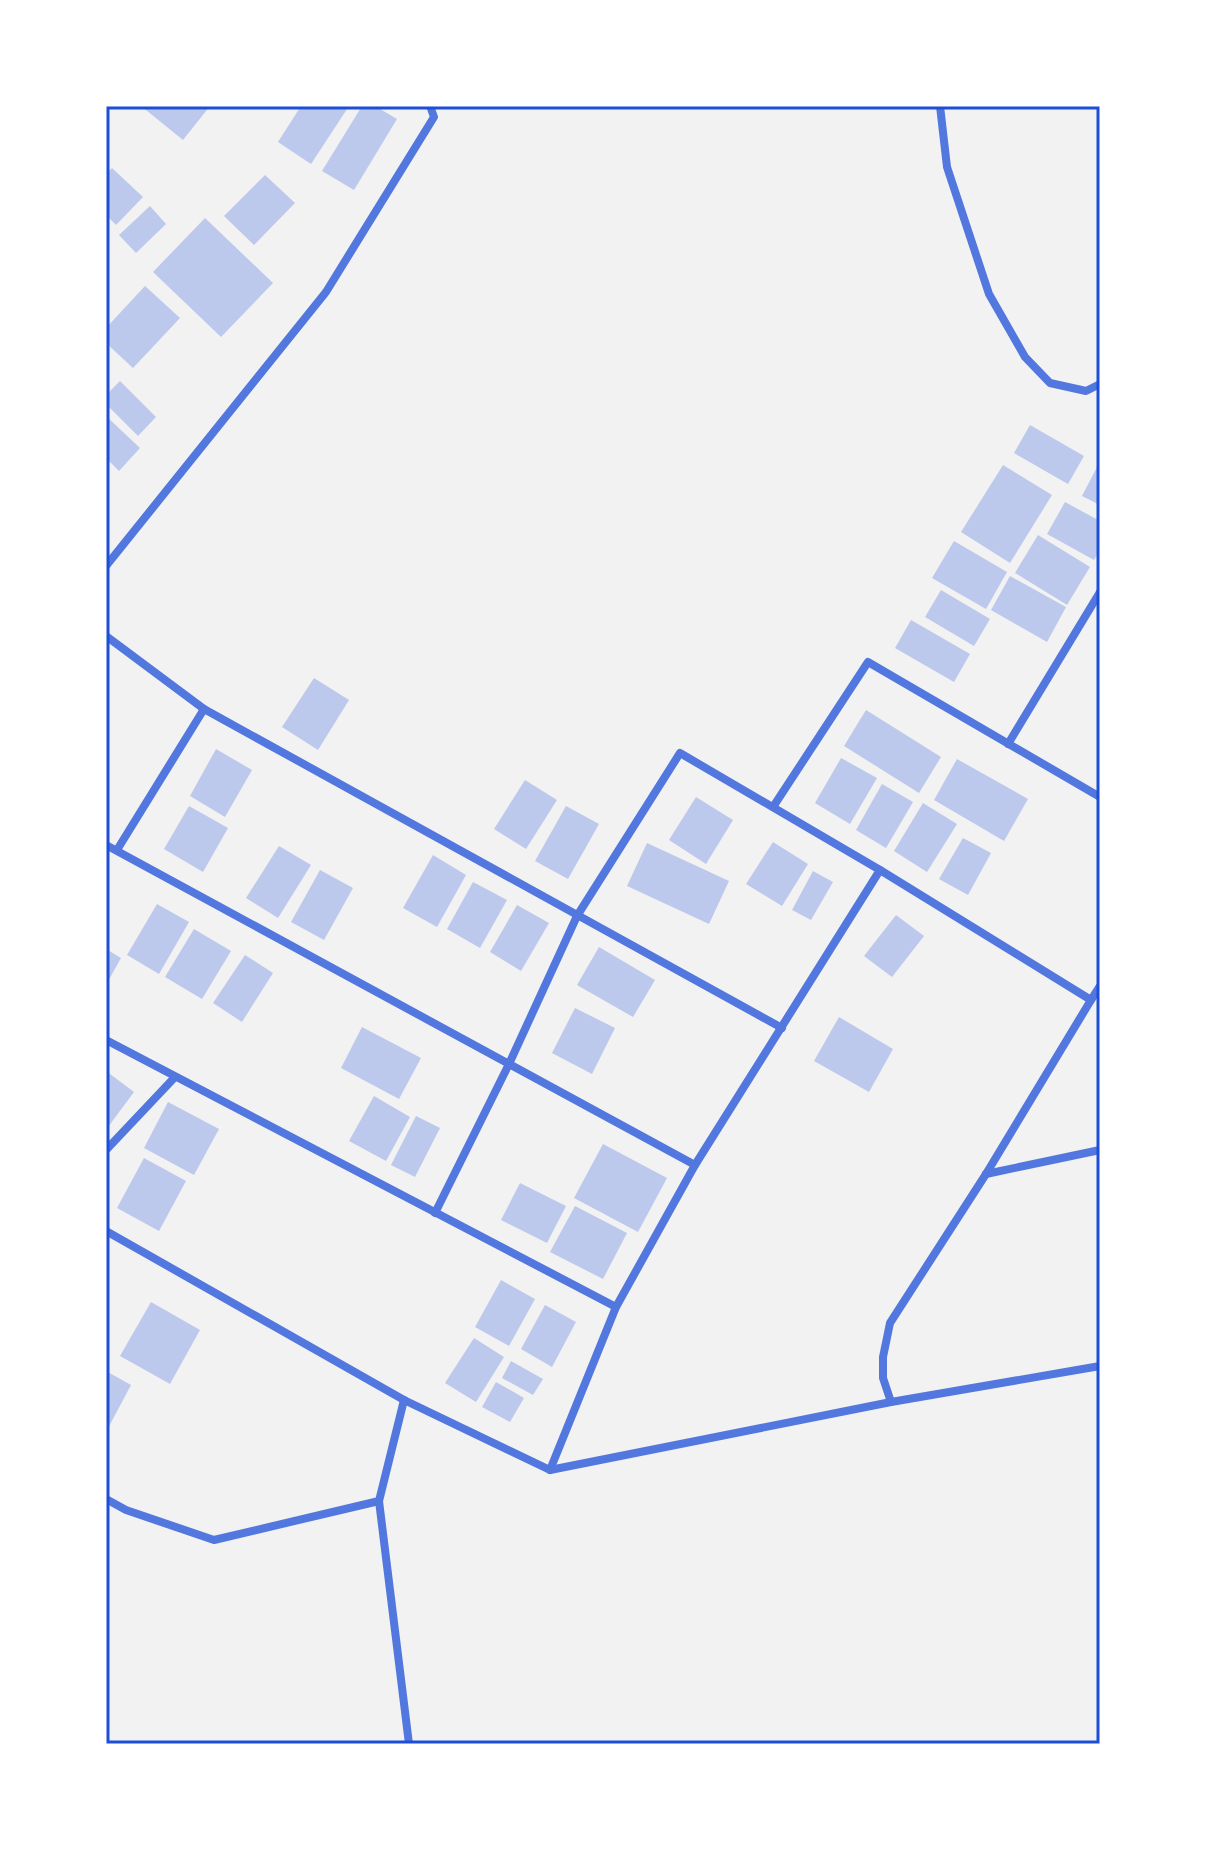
<svg xmlns="http://www.w3.org/2000/svg" width="1206" height="1850" font-family="'Asap Condensed',sans-serif">
	<rect width="100%" height="100%" fill="#f2f2f2"/>
	<g fill="#bdc9ec">
		<polygon points="141,106 210,106 183,140"/>
		<polygon points="301,106 349,106 311,164 278,142"/>
		<polygon points="362,106 375,106 397,119 354,190 322,171"/>
		<polygon points="112,168 143,197 116,225 106,215 106,174"/>
		<polygon points="265,175 295,203 254,245 224,216"/>
		<polygon points="150,206 166,224 136,253 119,235"/>
		<polygon points="205,218 273,283 221,337 153,272"/>
		<polygon points="145,286 180,318 133,368 106,343 106,328"/>
		<polygon points="120,381 156,417 138,436 106,404 106,395"/>
		<polygon points="106,416 140,448 119,471 106,458"/>
		<polygon points="1030,425 1084,456 1068,484 1014,453"/>
		<polygon points="1003,465 1052,495 1010,563 961,532"/>
		<polygon points="1098,465 1100,466 1100,505 1082,496"/>
		<polygon points="1065,502 1100,521 1100,550 1094,560 1047,534"/>
		<polygon points="1038,535 1090,567 1067,605 1015,573"/>
		<polygon points="954,541 1007,572 986,609 932,578"/>
		<polygon points="1010,576 1066,607 1047,642 991,610"/>
		<polygon points="941,590 990,619 974,646 925,617"/>
		<polygon points="911,620 970,654 954,682 895,648"/>
		<polygon points="314,678 349,700 318,750 282,727"/>
		<polygon points="866,710 941,757 919,793 844,746"/>
		<polygon points="216,749 252,770 225,817 190,796"/>
		<polygon points="841,758 877,778 850,824 815,803"/>
		<polygon points="957,759 1028,799 1004,841 934,800"/>
		<polygon points="525,780 557,800 526,849 494,829"/>
		<polygon points="882,784 913,802 886,848 856,830"/>
		<polygon points="696,797 733,820 706,864 669,840"/>
		<polygon points="923,803 957,824 927,872 894,851"/>
		<polygon points="189,806 228,828 203,872 164,849"/>
		<polygon points="566,806 599,824 568,879 535,861"/>
		<polygon points="963,838 991,853 968,895 939,879"/>
		<polygon points="773,842 808,864 782,906 746,884"/>
		<polygon points="647,843 729,881 709,924 627,886"/>
		<polygon points="279,846 311,865 278,918 246,898"/>
		<polygon points="433,855 466,875 437,927 403,908"/>
		<polygon points="320,870 353,888 324,940 291,922"/>
		<polygon points="813,871 833,882 811,920 792,910"/>
		<polygon points="473,882 507,900 480,948 447,929"/>
		<polygon points="157,904 189,922 159,974 127,955"/>
		<polygon points="517,905 549,923 521,971 490,952"/>
		<polygon points="896,915 924,936 892,977 864,956"/>
		<polygon points="194,929 231,951 202,999 165,977"/>
		<polygon points="599,947 655,980 633,1017 577,985"/>
		<polygon points="106,949 121,958 106,985"/>
		<polygon points="245,955 273,973 242,1022 213,1003"/>
		<polygon points="575,1008 615,1028 592,1074 552,1053"/>
		<polygon points="839,1017 893,1049 869,1092 814,1061"/>
		<polygon points="362,1027 421,1058 399,1099 341,1068"/>
		<polygon points="106,1071 134,1092 108,1127 106,1125"/>
		<polygon points="374,1096 410,1117 386,1161 349,1141"/>
		<polygon points="168,1102 219,1129 194,1175 144,1148"/>
		<polygon points="416,1116 440,1128 415,1177 391,1165"/>
		<polygon points="603,1144 667,1178 638,1232 574,1198"/>
		<polygon points="144,1158 186,1181 159,1231 117,1208"/>
		<polygon points="520,1183 566,1206 547,1243 501,1220"/>
		<polygon points="575,1206 627,1233 603,1279 550,1252"/>
		<polygon points="501,1280 535,1299 509,1346 475,1327"/>
		<polygon points="151,1302 200,1330 170,1384 120,1356"/>
		<polygon points="545,1305 576,1322 552,1367 521,1349"/>
		<polygon points="474,1338 504,1357 476,1402 445,1383"/>
		<polygon points="511,1361 543,1379 533,1395 502,1378"/>
		<polygon points="106,1371 131,1385 106,1432"/>
		<polygon points="496,1382 524,1398 510,1422 482,1407"/>
	</g>
	<g fill="none" stroke-linecap="round" stroke-linejoin="round">
		<g stroke="#5277de" stroke-width="8">
			<polyline points="940,106 947,167 989,294 1025,357 1050,383 1086,391 1100,384"/>
			<polyline points="106,566 326,292 434,117 430,106"/>
			<polyline points="106,636 204,709"/>
			<polyline points="1008,744 1100,592"/>
			<polyline points="773,807 868,662 1100,797"/>
			<polyline points="106,845 695,1165 880,870 1091,1000 1100,986"/>
			<polyline points="117,850 204,709 782,1028"/>
			<polyline points="106,1040 616,1307"/>
			<polyline points="106,1150 175,1077"/>
			<polyline points="986,1174 1100,1150"/>
			<polyline points="435,1213 509,1064 577,916 680,753 880,870"/>
			<polyline points="106,1231 404,1400 550,1470 616,1307 695,1165"/>
			<polyline points="891,1402 883,1378 883,1357 890,1323 986,1174 1091,1000"/>
			<polyline points="550,1470 891,1402 1100,1366"/>
			<polyline points="106,1499 126,1510 214,1540 379,1501 404,1400"/>
			<polyline points="379,1501 409,1744"/>
		</g>
	</g>
	<rect width="1206" height="1850" fill="none" stroke="#ffffff" stroke-width="216"/>
	<rect x="108" y="108" width="990" height="1634" fill="none" stroke="#1d4ed8" stroke-width="3"/>
</svg>
